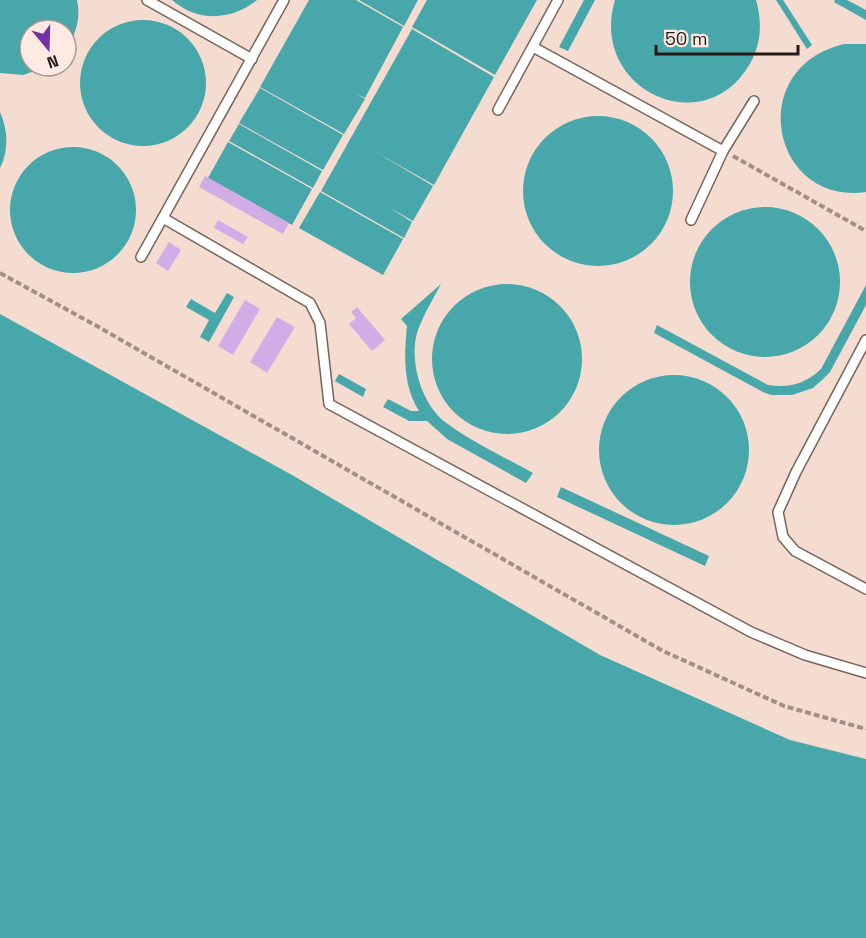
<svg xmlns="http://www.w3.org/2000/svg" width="866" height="938" font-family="'Space Grotesk',sans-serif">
	<rect width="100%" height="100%" fill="#f5dcd1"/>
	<g fill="#48a7ab">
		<path d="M0 0H77C81 18 76 32 68 48L66 50V30H30V66H49L23 75 0 73Z"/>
		<path d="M172 0H257C231 21 197 22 172 0Z"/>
		<polygon points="309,0 356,0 403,27 365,98 357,94 365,99 344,134 260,87"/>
		<polygon points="359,0 418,0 404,26"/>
		<polygon points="427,0 537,0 495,75 412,27"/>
		<polygon points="584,0 595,0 568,51 559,47"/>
		<path d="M615 0H756C763 25 761 48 746 70 697 141 589 86 615 0Z"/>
		<polygon points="776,0 783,0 812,45 807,49"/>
		<polygon points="835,0 847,0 866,10 866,20 834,2"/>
		<circle cx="143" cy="83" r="63"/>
		<polygon points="412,29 494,77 434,185 374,151 433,186 413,221 390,208 412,222 404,238 321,191"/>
		<path d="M844 44H866V192C772 206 743 68 844 44Z"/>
		<polygon points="260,88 343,135 323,170 239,123"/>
		<path d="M0 112C8 130 9 150 0 168Z"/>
		<circle cx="598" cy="191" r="75"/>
		<polygon points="239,124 322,171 313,188 229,141"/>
		<polygon points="228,142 312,189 292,225 208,178"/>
		<circle cx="73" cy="210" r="63"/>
		<polygon points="320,192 403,239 383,275 299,228"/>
		<circle cx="765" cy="282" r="75"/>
		<path d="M441 284C433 299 424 314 418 330 408 358 421 404 445 422 472 442 504 457 533 473L526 483 447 439 427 421H409L383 407 388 399 411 411H419C403 386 404 356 407 326L401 319Z"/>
		<circle cx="507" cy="359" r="75"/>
		<path d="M866 285V305L830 372 822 380 813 388 792 395H771L763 392 654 333 657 325 768 385C790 388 805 384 821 369Z"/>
		<polygon points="227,293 234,297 209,342 200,337 209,320 186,307 191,299 215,313"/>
		<polygon points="0,314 292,475 600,655 790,740 866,759 866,938 0,938"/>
		<polygon points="339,374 366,389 363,397 335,381"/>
		<circle cx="674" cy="450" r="75"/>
		<polygon points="561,487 709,556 705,566 557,497"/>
	</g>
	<g fill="#d1ade7">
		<polygon points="205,176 289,223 283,234 199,187"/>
		<polygon points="218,220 248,237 243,244 214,228"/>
		<polygon points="169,242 181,250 168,271 156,263"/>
		<polygon points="245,300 260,309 233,355 218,346"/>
		<polygon points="357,307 385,340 372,351 349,324 356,318 351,312"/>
		<polygon points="277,317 295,327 267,373 250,362"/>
	</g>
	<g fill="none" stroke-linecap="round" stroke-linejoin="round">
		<g stroke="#79645b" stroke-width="12">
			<g id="lane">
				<polyline points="147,0 252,59"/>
				<polyline points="533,47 723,151"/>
				<polyline points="498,110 558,0"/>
				<polyline points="163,218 310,303 320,323 329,404 751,632 805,655 866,673"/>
				<polyline points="691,220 723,151 754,101"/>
				<polyline points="141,257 284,0"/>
				<polyline points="866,340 796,472 778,512 783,537 795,551 866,589"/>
			</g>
		</g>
		<g stroke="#a28f87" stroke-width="4" stroke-dasharray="6 3" stroke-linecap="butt">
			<polyline points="733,156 866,231"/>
			<polyline points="0,273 95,325 663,651 784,706 866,729"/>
		</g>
		<use href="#lane" stroke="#fff" stroke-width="9"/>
	</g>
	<g transform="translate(48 48) rotate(161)"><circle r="28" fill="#feeae2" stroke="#a79791" stroke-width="1.5"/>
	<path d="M0-4.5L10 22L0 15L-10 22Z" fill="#7331a6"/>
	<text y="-9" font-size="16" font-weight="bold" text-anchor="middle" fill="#241b18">N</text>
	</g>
	<path d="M656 45v9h142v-9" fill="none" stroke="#241b18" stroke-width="3"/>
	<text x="665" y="45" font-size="18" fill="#241b18" stroke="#feeae2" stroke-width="4.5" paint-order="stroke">50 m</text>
</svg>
